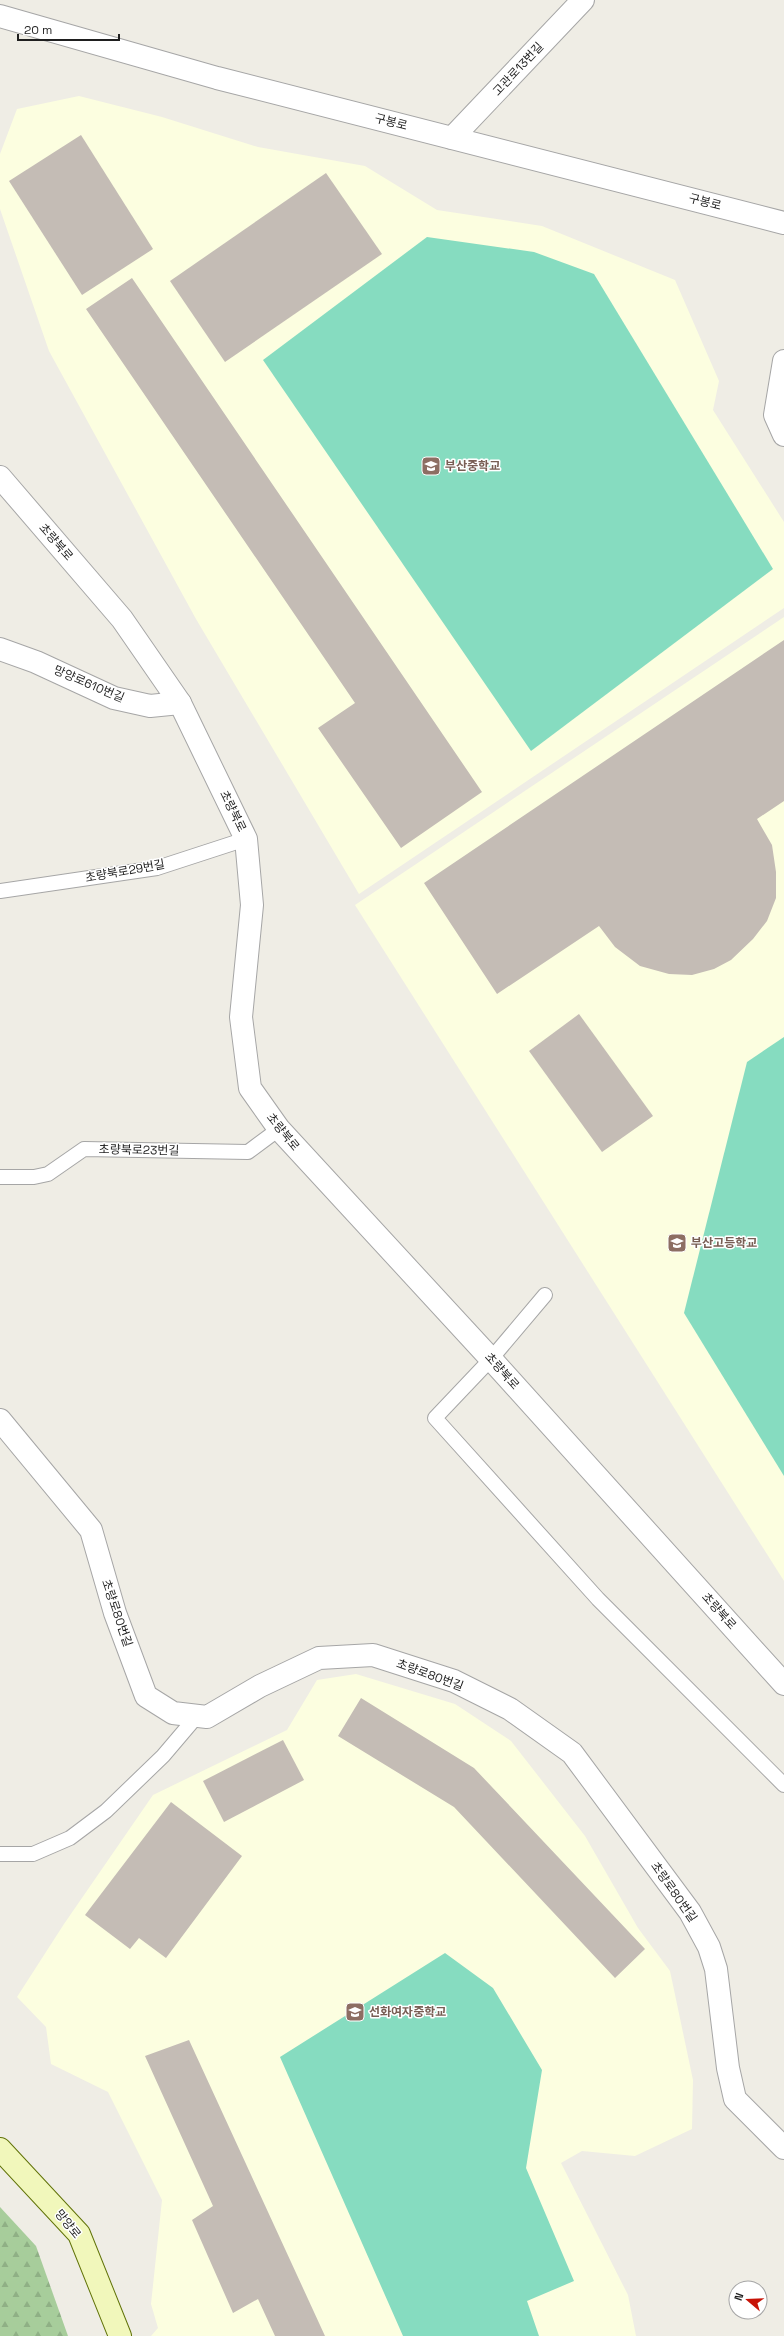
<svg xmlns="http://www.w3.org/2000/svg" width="784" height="2336" font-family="'Space Grotesk','Noto Sans KR',sans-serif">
	<defs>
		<pattern id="forest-firs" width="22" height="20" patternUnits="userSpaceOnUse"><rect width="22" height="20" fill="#a7cd9b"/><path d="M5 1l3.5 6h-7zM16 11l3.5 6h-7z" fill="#8fb085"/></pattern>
	</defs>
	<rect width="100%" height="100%" fill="#efede5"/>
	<g fill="#fcfee0">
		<polygon points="79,96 162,117 258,147 365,166 437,210 542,226 675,280 719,381 713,410 784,522 784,608 359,894 196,619 49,351 0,209 0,154 17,109"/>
		<polygon points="784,617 784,1581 355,905"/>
		<polygon points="356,1674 455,1704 511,1741 585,1836 638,1928 670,1971 693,2080 692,2129 635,2156 582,2151 561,2163 628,2295 636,2336 151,2336 158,2328 151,2304 162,2200 108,2092 51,2064 46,2027 17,1997 64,1924 153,1795 287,1730 317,1680"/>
	</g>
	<polygon fill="url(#forest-firs)" points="0,2207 36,2246 68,2336 0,2336"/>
	<g fill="#86dcc0">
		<polygon points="427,237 534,252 594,274 773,569 531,751 263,360"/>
		<polygon points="784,1037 784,1476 684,1313 747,1062"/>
		<polygon points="445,1953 493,1988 542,2070 526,2168 574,2281 527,2301 539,2336 403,2336 280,2057"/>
	</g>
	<g fill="#c4bcb5">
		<polygon points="81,135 153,249 82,295 9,181"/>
		<polygon points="326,173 382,254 225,362 170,281"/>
		<polygon points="132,278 482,792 401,848 318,728 355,703 86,309"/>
		<polygon points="784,640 784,801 757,819 772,845 776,872 776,898 767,921 753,939 731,960 714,969 692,975 669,974 640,966 615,947 599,926 497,994 424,883"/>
		<polygon points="579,1014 653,1116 602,1152 529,1051"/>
		<polygon points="361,1698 474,1768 645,1949 615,1978 454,1807 338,1736"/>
		<polygon points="283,1740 304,1780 224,1822 203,1781"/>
		<polygon points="171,1802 242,1856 166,1958 139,1938 130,1949 85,1915"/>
		<polygon points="189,2040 325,2336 275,2336 258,2299 233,2313 192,2220 213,2206 145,2056"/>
	</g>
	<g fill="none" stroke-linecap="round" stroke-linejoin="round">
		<g stroke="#a6a6a6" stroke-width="16">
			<g id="service">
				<polyline points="0,891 157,868 246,839"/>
				<polyline points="0,1177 34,1177 48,1174 84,1149 248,1152 279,1129"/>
				<polyline points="545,1295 491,1359 435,1418 598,1599 784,1785"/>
				<polyline points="0,1854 33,1854 70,1838 106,1811 163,1756 197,1716"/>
			</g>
		</g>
		<g stroke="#a6a6a6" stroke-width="24">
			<g id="minor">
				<polyline points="452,138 583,0"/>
				<polyline points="784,361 775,415 784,435"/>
				<polyline points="0,477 122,619 180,703 246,839 252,905 241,1017 250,1088 279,1129 491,1359 784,1684"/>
				<polyline points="0,649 36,662 114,698 150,706 180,703"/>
				<polyline points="0,1420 91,1530 115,1613 146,1696 173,1713 207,1717 260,1686 319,1658 373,1655 454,1681 510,1709 572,1753 690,1912 709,1947 716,1969 728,2068 735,2099 784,2148"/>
			</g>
		</g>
		<g stroke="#a6a6a6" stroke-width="24">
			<polyline id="tertiary" points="0,16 217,78 784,223"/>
		</g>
		<g stroke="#617308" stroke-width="24">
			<polyline id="secondary" points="0,2149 79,2234 120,2336"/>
		</g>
		<use href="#service" stroke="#fff" stroke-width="14"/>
		<use href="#minor" stroke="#fff" stroke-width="22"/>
		<use href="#tertiary" stroke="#fff" stroke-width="22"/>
		<use href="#secondary" stroke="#f1f7bb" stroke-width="22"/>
	</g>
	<defs>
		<g id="school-square" transform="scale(1)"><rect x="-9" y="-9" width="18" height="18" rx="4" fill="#8d6e63" stroke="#fff"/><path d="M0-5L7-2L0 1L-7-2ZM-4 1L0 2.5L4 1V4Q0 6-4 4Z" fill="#fff"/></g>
	</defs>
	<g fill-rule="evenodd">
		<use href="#school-square" x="431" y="466"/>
		<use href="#school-square" x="677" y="1243"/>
		<use href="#school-square" x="355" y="2012"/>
	</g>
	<g text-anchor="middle" stroke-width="3" stroke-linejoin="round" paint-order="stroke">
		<g font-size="12" fill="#1f1f1f" stroke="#fff">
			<text transform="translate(518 69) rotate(-47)" y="4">고관로13번길</text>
			<text transform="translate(391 122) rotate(14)" y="4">구봉로</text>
			<text transform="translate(705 202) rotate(14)" y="4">구봉로</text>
			<text transform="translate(56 542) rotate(49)" y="4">초량북로</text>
			<text transform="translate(89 684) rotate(23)" y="4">망양로610번길</text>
			<text transform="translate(233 811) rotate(64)" y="4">초량북로</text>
			<text transform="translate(125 871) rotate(-10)" y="4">초량북로29번길</text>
			<text transform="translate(283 1132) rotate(51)" y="4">초량북로</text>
			<text transform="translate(139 1150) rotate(1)" y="4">초량북로23번길</text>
			<text transform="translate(502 1371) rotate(48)" y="4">초량북로</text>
			<text transform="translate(719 1611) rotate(48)" y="4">초량북로</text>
			<text transform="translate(117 1613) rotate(71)" y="4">초량로80번길</text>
			<text transform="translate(430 1675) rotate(20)" y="4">초량로80번길</text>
			<text transform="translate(674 1892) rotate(55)" y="4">초량로80번길</text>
			<text transform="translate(68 2224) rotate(51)" y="4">망양로</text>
		</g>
		<g font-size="12" font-weight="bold" fill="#785e54" stroke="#fff" text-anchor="start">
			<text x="445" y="470">부산중학교</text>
			<text x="691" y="1247">부산고등학교</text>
			<text x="369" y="2016">선화여자중학교</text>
		</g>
	</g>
	<g transform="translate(748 2300) rotate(289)"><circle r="19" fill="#ffffff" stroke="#a5a5a5"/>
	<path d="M0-3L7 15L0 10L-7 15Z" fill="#c71307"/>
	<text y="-6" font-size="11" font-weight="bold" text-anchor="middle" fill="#1f1f1f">N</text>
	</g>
	<path d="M18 34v6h101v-6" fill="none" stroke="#1f1f1f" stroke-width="2"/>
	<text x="24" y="34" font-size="12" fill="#1f1f1f" stroke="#ffffff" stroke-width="3" paint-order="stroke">20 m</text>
</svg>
